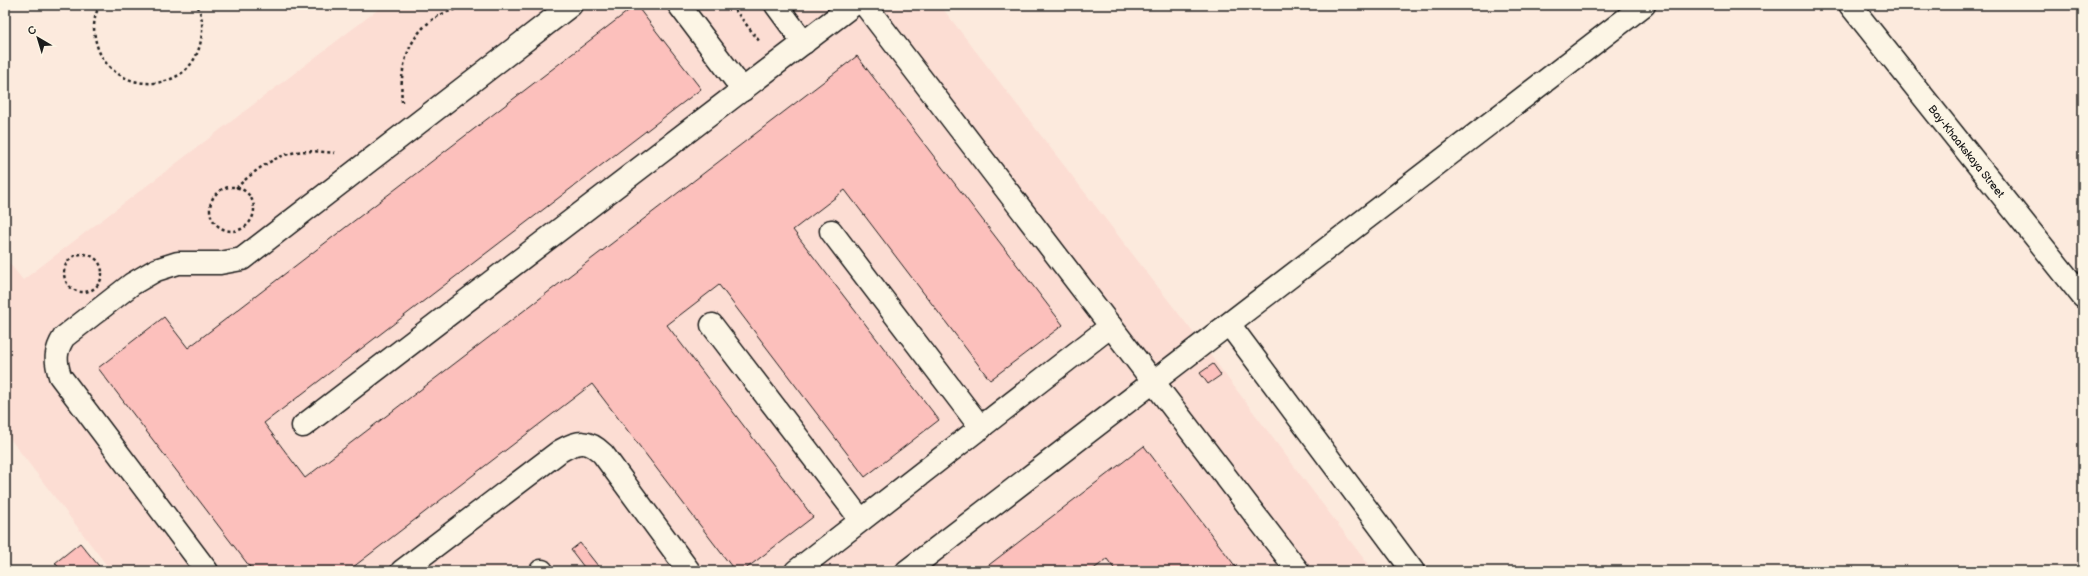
<svg xmlns="http://www.w3.org/2000/svg" width="2088" height="576" font-family="'Balsamiq Sans',sans-serif">
	<rect width="100%" height="100%" fill="#fceadd"/>
	<filter id="ink" filterUnits="userSpaceOnUse"><feTurbulence type="fractalNoise" baseFrequency=".025" numOctaves="2"/><feDisplacementMap in="SourceGraphic" scale="8" xChannelSelector="R" yChannelSelector="G"/><feConvolveMatrix kernelMatrix="1 2 1 2 8 2 1 2 1" color-interpolation-filters="sRGB"/></filter>
	<g filter="url(#ink)">
		<polygon fill="#fcddd3" points="384,5 940,5 1202,344 1373,571 111,571 5,432 5,258 23,280"/>
		<g fill="#fcc0bc" stroke="#1c1c1c">
			<polygon points="636,5 701,89 264,423 305,478 857,56 1063,325 990,380 845,190 793,230 939,420 865,477 719,285 667,325 813,517 743,571 735,571 592,384 348,571 253,571 98,368 164,317 188,348"/>
			<polygon points="1213,364 1221,375 1208,384 1200,373"/>
			<polygon points="1144,446 1239,571 1116,571 1107,559 1091,571 981,571"/>
			<polygon points="80,543 103,571 62,571 55,563"/>
			<polygon points="580,543 602,571 587,571 571,550"/>
		</g>
		<g fill="none" stroke-linecap="round" stroke-linejoin="round">
			<g stroke="#1c1c1c" stroke-width="25">
				<g id="minor">
					<polyline points="679,5 743,90"/>
					<polyline points="776,5 804,43"/>
					<polyline points="865,5 1298,571"/>
					<polyline points="831,231 981,428"/>
					<polyline points="1229,324 1413,571"/>
					<polyline points="712,325 861,520"/>
					<polyline points="303,426 853,5"/>
					<path d="M207 571 60 376C55 360 55 351 64 337L132 284 156 270 178 263H220L242 259 571 5"/>
					<path d="M402 571 560 451C578 441 588 439 603 454L689 571"/>
					<polyline points="541,571 542,571"/>
					<polyline points="796,571 1111,326"/>
					<polyline points="907,571 1644,5"/>
				</g>
			</g>
			<g stroke="#1c1c1c" stroke-width="25">
				<g id="major">
					<path id="s1" d="M1850 5 2083 297"/>
				</g>
			</g>
			<g stroke="#1c1c1c" stroke-width="2.5" stroke-dasharray="3 3" stroke-linecap="butt">
				<path d="M100 5C94 15 93 26 95 37 104 96 191 100 201 40 203 28 203 16 197 5"/>
				<polyline points="731,5 760,42"/>
				<path d="M402 102C399 68 408 31 442 14 450 10 458 11 465 5"/>
				<circle cx="232" cy="209" r="22"/>
				<path d="M236 188C253 172 273 156 297 152 309 150 323 152 335 153"/>
				<circle cx="83" cy="273" r="19"/>
			</g>
			<use href="#minor" stroke="#fcf5e5" stroke-width="22"/>
			<use href="#major" stroke="#fcf5e5" stroke-width="22"/>
		</g>
	</g>
	<g text-anchor="middle" stroke-width="3" stroke-linejoin="round" paint-order="stroke">
		<g font-size="11" fill="#1c1c1c" stroke="#fcf5e5">
			<text dy="4" stroke="none"><textPath href="#s1" startOffset="187">Bay-Khaakskaya Street</textPath></text>
		</g>
	</g>
	<rect width="2088" height="576" fill="none" stroke="#fcf5e5" stroke-width="20"/>
	<rect x="10" y="10" width="2068" height="556" fill="none" stroke="#1c1c1c" stroke-width="1.5" filter="url(#ink)"/>
	<g transform="translate(38 38) rotate(322)" stroke="#fcf5e5" stroke-width="3" paint-order="stroke">
	<path d="M0-3L7 15L0 10L-7 15Z" fill="#1c1c1c"/>
	<text y="-6" font-size="11" font-weight="bold" text-anchor="middle" fill="#1c1c1c">С</text>
	</g>
</svg>
